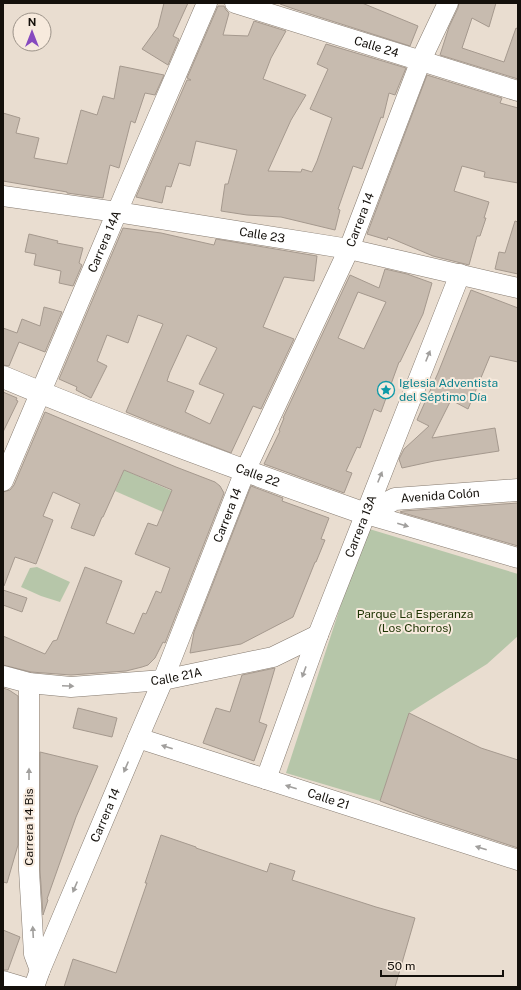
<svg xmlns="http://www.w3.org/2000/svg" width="521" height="990" font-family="'Public Sans',sans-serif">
	<rect width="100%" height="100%" fill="#e9ddd0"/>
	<g fill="#b6c6a9">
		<polygon points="124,470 172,491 163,512 115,491"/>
		<polygon points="366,528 518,574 518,636 487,664 409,713 380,801 286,773"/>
		<polygon points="37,567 70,582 60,602 41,596 21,587 30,568"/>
	</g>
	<g fill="#c7bbaf" stroke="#a5998e" fill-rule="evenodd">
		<polygon points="164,3 188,3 173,36 179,39 168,65 142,49 158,27"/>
		<polygon points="280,3 362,3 418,26 410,46 294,9 280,4"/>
		<polygon points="459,3 496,3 489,27 472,18 462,48 504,62 516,28 518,29 518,79 440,55 449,27 458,8"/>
		<polygon points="218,6 224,6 226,10 229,13 223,35 248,36 254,21 286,31 271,58 263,79 306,95 291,120 268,171 301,172 302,169 312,172 317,161 332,118 310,109 328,69 317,64 326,44 406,68 395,95 389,93 383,118 381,117 362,169 353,166 338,209 340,210 335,230 281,217 247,215 221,211 225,184 228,184 237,150 196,141 190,166 179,163 171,187 166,186 162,203 136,197 187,80 191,80 187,78"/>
		<polygon points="120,66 164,75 155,95 145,93 135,123 131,121 119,168 110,165 103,198 67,193 67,192 3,181 3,113 20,118 16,133 39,138 34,158 67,164 81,110 97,115 103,96 114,99"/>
		<polygon points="427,75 502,98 500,103 518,108 518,183 484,177 485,172 462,166 454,191 489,202 484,218 486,218 480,236 477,236 469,265 433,256 388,237 387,240 367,234"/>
		<polygon points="515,221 518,222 518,274 495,269 499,252 505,253"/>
		<path d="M123 228 161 233 214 245 216 239 317 256 314 281 284 277 263 327 294 339 261 409 253 406 231 453 148 421 126 412 163 324 138 315 128 343 107 335 97 361 107 366 91 398 76 390 77 387 59 379ZM187 335 217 348 199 384 224 394 210 424 185 412 194 391 167 381 170 372Z"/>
		<polygon points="29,234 58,241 57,243 83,248 79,263 82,265 73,286 59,283 61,271 34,265 36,254 25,252"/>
		<path d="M385 269 407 274 432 283 423 314 400 362H399L381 412 374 409 360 448 357 447 346 471 352 473 344 493 264 464 280 431 279 430 284 418H283L350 275 379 288ZM358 292 386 302 364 349 338 338Z"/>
		<polygon points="471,290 518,308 518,362 490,356 468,409 451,400 432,438 495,428 499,451 434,461 402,468 399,459 404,449 429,426 417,420 438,373"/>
		<polygon points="44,307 62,312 45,352 19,342 9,366 3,365 3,328 17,333 22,319 40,326"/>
		<polygon points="3,392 17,398 16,400 18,401 3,432"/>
		<polygon points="45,412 176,467 215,482 220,486 224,493 165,643 163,642 155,658 148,665 142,667 126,671 71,675 31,672 3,665 3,636 45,654 53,641 57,640 85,567 122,581 106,623 134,634 143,613 146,614 156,591 161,593 170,568 135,554 148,523 157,526 172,490 124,470 103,517 102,517 94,536 71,528 80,504 53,492 43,516 53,520 36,564 15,557 4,586 3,586 3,492 10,490 14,485"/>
		<polygon points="251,486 283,498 282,501 329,518 321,539 325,540 316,562 315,562 293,617 241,644 190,653 194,632"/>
		<polygon points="518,503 518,546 400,512 403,511"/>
		<polygon points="3,590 27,598 22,612 3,605"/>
		<polygon points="275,668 259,722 267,725 254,761 203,743 216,708 230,712 242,675"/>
		<polygon points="3,688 9,690 18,696 18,845 7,883 3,882"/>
		<polygon points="78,708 117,718 112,737 73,728"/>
		<polygon points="409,713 481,748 518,760 518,848 423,817 380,801"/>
		<polygon points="40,752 98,766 76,817 47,899 48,900 43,915 40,870"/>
		<polygon points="161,835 196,847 196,848 267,872 270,863 295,871 292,880 376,907 415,918 395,987 64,987 73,959 116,973 147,883 145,883"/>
		<polygon points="3,930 20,937 8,970 3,970"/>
	</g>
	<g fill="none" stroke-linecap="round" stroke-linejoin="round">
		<g stroke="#857a6f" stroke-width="21">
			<g id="minor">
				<path id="s1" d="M235 3 518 91"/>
				<path id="s2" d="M3 196 117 212 349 249 518 288"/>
				<path id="s3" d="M3 481 117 212 207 3"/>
				<polyline points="366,514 518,558"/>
				<path id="s4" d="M3 676 29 683 71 687 163 680 273 657 318 635"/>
				<polyline points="29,683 29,870 34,954 40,970"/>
				<path id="s5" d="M138 738 518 860"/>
				<path id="s6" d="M266 779 318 635 460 274"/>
				<polyline points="3,981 23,987"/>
				<path id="s7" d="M34 987 40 970 138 738 163 680 245 471 349 249 421 60 448 3"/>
			</g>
		</g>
		<g stroke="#857a6f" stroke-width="23">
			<g id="major">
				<path id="s8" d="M3 377C122 427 244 471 366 514L395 499 518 490"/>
			</g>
		</g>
		<use href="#minor" stroke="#fff" stroke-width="20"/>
		<use href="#major" stroke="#fff" stroke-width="22"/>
	</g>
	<defs><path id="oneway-solid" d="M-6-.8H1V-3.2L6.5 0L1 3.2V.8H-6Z"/></defs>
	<g fill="#a19f9d">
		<use href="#oneway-solid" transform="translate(428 356) rotate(-68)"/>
		<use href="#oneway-solid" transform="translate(380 477) rotate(-68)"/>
		<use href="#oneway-solid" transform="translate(403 525) rotate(16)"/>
		<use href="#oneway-solid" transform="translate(304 672) rotate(110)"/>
		<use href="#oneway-solid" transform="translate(68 686) rotate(3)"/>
		<use href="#oneway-solid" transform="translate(167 747) rotate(-162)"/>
		<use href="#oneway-solid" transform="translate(126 767) rotate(113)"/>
		<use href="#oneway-solid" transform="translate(29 774) rotate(-90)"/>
		<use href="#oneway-solid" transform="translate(291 787) rotate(-162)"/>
		<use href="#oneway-solid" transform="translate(481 848) rotate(-162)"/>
		<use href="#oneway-solid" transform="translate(75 887) rotate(113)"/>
		<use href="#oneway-solid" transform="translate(33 932) rotate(-93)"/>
	</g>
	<defs>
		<g id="sight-ring" transform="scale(0.9)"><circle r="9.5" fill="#f7eadd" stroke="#0f9aa8" stroke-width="1.5"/><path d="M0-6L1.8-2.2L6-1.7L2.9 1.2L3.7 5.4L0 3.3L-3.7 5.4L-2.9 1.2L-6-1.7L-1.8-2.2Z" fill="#0f9aa8"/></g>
	</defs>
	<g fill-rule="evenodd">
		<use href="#sight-ring" x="386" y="390"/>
	</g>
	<g text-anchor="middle" stroke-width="4" stroke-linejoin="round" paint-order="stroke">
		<g font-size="12" fill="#14100b" stroke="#f7eadd">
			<text dy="4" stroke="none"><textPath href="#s1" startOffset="148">Calle 24</textPath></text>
			<text dy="4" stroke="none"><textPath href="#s7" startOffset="834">Carrera 14</textPath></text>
			<text dy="4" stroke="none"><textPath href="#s2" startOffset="262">Calle 23</textPath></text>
			<text dy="4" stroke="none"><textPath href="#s3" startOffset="260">Carrera 14A</textPath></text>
			<text dy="4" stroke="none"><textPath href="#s8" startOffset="273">Calle 22</textPath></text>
			<text dy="4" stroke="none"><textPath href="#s8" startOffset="466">Avenida Colón</textPath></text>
			<text dy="4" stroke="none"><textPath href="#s7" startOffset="510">Carrera 14</textPath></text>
			<text dy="4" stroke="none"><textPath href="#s6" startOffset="270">Carrera 13A</textPath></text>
			<text dy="4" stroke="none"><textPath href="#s4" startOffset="175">Calle 21A</textPath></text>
			<text dy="4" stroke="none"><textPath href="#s5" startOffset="200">Calle 21</textPath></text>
			<text dy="4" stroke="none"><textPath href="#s7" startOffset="186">Carrera 14</textPath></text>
			<text transform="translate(29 827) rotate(-90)" y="4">Carrera 14 Bis</text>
		</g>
		<g font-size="12" fill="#0d838f" stroke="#f7eadd" text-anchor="start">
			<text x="399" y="387">Iglesia Adventista<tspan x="399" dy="14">del Séptimo Día</tspan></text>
		</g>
		<g font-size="12" fill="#1e3404" stroke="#f7eadd">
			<text x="415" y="618">Parque La Esperanza<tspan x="415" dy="14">(Los Chorros)</tspan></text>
		</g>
	</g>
	<rect width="521" height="990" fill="none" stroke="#14100b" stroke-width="8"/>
	<g transform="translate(32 32)"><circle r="19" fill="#f7eadd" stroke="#9c9389"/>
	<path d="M0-3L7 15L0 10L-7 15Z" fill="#874abf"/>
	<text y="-6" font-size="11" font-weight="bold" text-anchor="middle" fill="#14100b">N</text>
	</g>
	<path d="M381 970v6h122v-6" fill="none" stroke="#14100b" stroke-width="2"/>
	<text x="387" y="970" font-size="12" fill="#14100b" stroke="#f7eadd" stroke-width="3" paint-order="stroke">50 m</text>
</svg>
